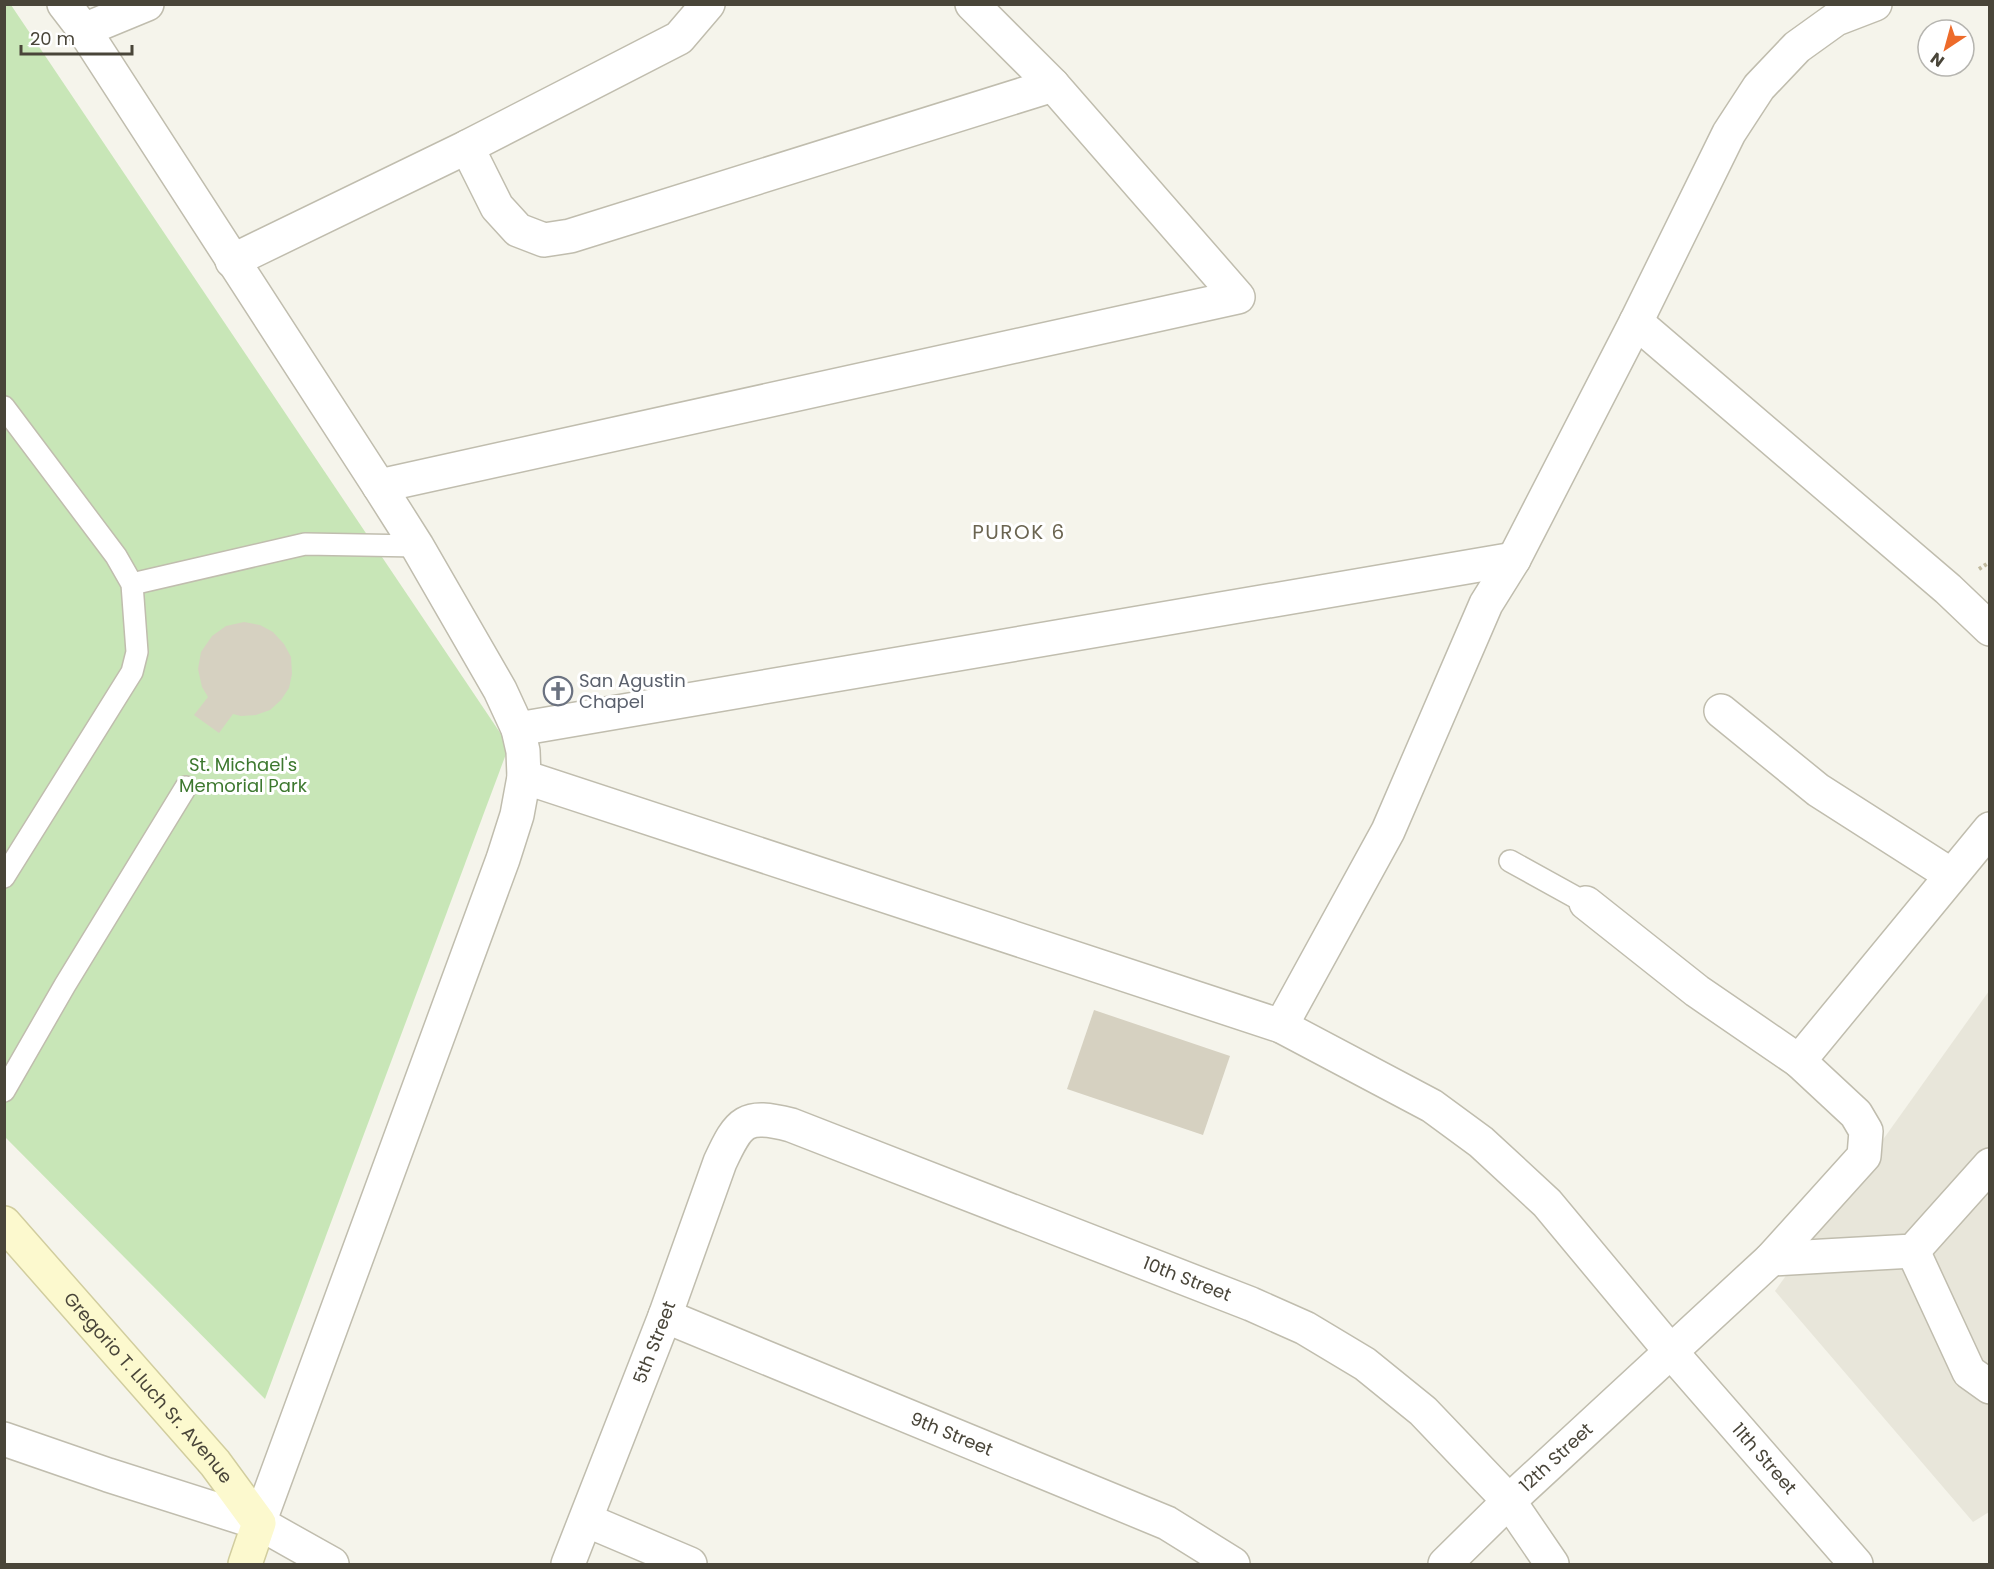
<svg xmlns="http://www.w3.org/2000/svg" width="1994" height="1569" font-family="Poppins,sans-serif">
	<rect width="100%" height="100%" fill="#f5f4eb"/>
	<polygon fill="#e8e6da" points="1989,991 1989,1512 1973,1522 1775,1291"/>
	<polygon fill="#c8e6b7" points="4,5 11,5 509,746 265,1399 5,1137"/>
	<g fill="#d6d1c1">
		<polygon points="244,622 260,625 273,632 284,644 291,657 292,674 289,688 281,700 270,710 256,715 241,716 233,714 219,733 194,715 208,697 202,687 198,669 201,652 212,636 226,626"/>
		<polygon points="1094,1010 1230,1056 1203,1135 1067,1089"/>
	</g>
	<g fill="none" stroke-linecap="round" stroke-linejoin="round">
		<g stroke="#c0bdae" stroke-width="24">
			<g id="service">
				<polyline points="4,407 116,556 132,584 137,652 132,672 4,877"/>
				<polyline points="132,584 305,544 417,546"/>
				<polyline points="1510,861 1586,903"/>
				<polyline points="4,1091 65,985 186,787"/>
			</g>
		</g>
		<g stroke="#c0bdae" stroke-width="36">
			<g id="minor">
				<polyline points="84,30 147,4"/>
				<polyline points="467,147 497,207 518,230 544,240 570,236 1053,85"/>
				<polyline points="232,261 467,147 679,38 708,4"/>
				<polyline points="1636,322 1948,589 1990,629"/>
				<polyline points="379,486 1238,297 1053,85 972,4"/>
				<polyline points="1721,711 1818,790 1951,875"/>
				<polyline points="518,729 1514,559"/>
				<path id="s1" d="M524 777 1281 1026 1432 1106 1481 1142 1547 1203 1672 1353 1856 1564"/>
				<polyline points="1281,1026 1388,831 1486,604 1514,559 1636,322 1729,133 1759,87 1797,47 1836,19 1875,4"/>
				<polyline points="1799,1061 1990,829"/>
				<polyline points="1913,1251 1969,1372 1990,1387"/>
				<polyline points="1771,1259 1913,1251 1990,1165"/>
				<path id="s2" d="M665 1316 1167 1523 1233 1564"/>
				<polyline points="4,1439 108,1475 259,1523 332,1564"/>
				<polyline points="586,1520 690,1564"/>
				<path id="s3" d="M568 1564 665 1316 720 1162C739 1121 745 1113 791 1125L1251 1304 1305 1328 1365 1364 1423 1411 1509 1501 1552 1564"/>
				<path id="s4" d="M1445 1564 1509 1501 1771 1259 1864 1156 1866 1131 1856 1114 1799 1061 1697 991 1586 903"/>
			</g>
		</g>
		<g stroke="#c0bdae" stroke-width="36">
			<polyline id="tertiary" points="64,4 84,30 379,486 417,546 500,690 518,729 523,751 524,777 517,815 503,859 259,1523"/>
		</g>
		<g stroke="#d1cd9e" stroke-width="36">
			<g id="secondary">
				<path id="s5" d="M4 1223 215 1463 259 1523 245 1564"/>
			</g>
		</g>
		<polyline stroke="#c1bba0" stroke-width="4" stroke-dasharray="3 3" stroke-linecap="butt" points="1979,569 1990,562"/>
		<use href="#service" stroke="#fff" stroke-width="21"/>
		<use href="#minor" stroke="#fff" stroke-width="33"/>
		<use href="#tertiary" stroke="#fff" stroke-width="33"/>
		<use href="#secondary" stroke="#fcf9ce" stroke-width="33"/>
	</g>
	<defs>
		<g id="church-ring" transform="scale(1.5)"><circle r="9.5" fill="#fff" stroke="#6b7280" stroke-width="1.5"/><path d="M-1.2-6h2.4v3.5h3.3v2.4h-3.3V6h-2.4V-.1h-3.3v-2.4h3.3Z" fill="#6b7280"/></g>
	</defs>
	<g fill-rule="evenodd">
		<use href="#church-ring" x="558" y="691"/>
	</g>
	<g text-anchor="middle" stroke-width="6" stroke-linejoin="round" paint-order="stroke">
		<g font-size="18" fill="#5b616d" stroke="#fff" text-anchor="start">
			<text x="579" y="687">San Agustin<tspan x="579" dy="21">Chapel</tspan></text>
		</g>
		<g font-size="18" fill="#3d782f" stroke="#fff">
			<text x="243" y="771">St. Michael's<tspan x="243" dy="21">Memorial Park</tspan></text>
		</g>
		<g font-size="18" fill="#494539" stroke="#fff">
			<text dy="6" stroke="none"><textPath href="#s3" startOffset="948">10th Street</textPath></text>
			<text dy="6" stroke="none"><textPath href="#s3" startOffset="238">5th Street</textPath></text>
			<text dy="6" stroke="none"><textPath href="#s5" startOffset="219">Gregorio T. Lluch Sr. Avenue</textPath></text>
			<text dy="6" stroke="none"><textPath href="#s2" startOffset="310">9th Street</textPath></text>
			<text dy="6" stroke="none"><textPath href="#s4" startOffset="154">12th Street</textPath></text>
			<text dy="6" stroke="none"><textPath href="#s1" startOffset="1454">11th Street</textPath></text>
		</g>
		<g font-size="20" letter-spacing="1.5" fill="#6b6551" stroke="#fff">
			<text x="1019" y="539">PUROK 6</text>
		</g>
	</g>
	<rect width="1994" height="1569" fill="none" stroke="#494539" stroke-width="12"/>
	<g transform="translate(1946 48) rotate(216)"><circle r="28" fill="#ffffff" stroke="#b6b5b0" stroke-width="1.5"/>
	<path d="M0-4.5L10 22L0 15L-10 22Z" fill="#ed6b2a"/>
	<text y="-9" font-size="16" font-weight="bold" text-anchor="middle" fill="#494539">N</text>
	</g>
	<path d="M21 45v9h111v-9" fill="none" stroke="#494539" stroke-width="3"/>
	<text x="30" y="45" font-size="18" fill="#494539" stroke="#ffffff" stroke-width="4.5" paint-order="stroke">20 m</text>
</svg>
